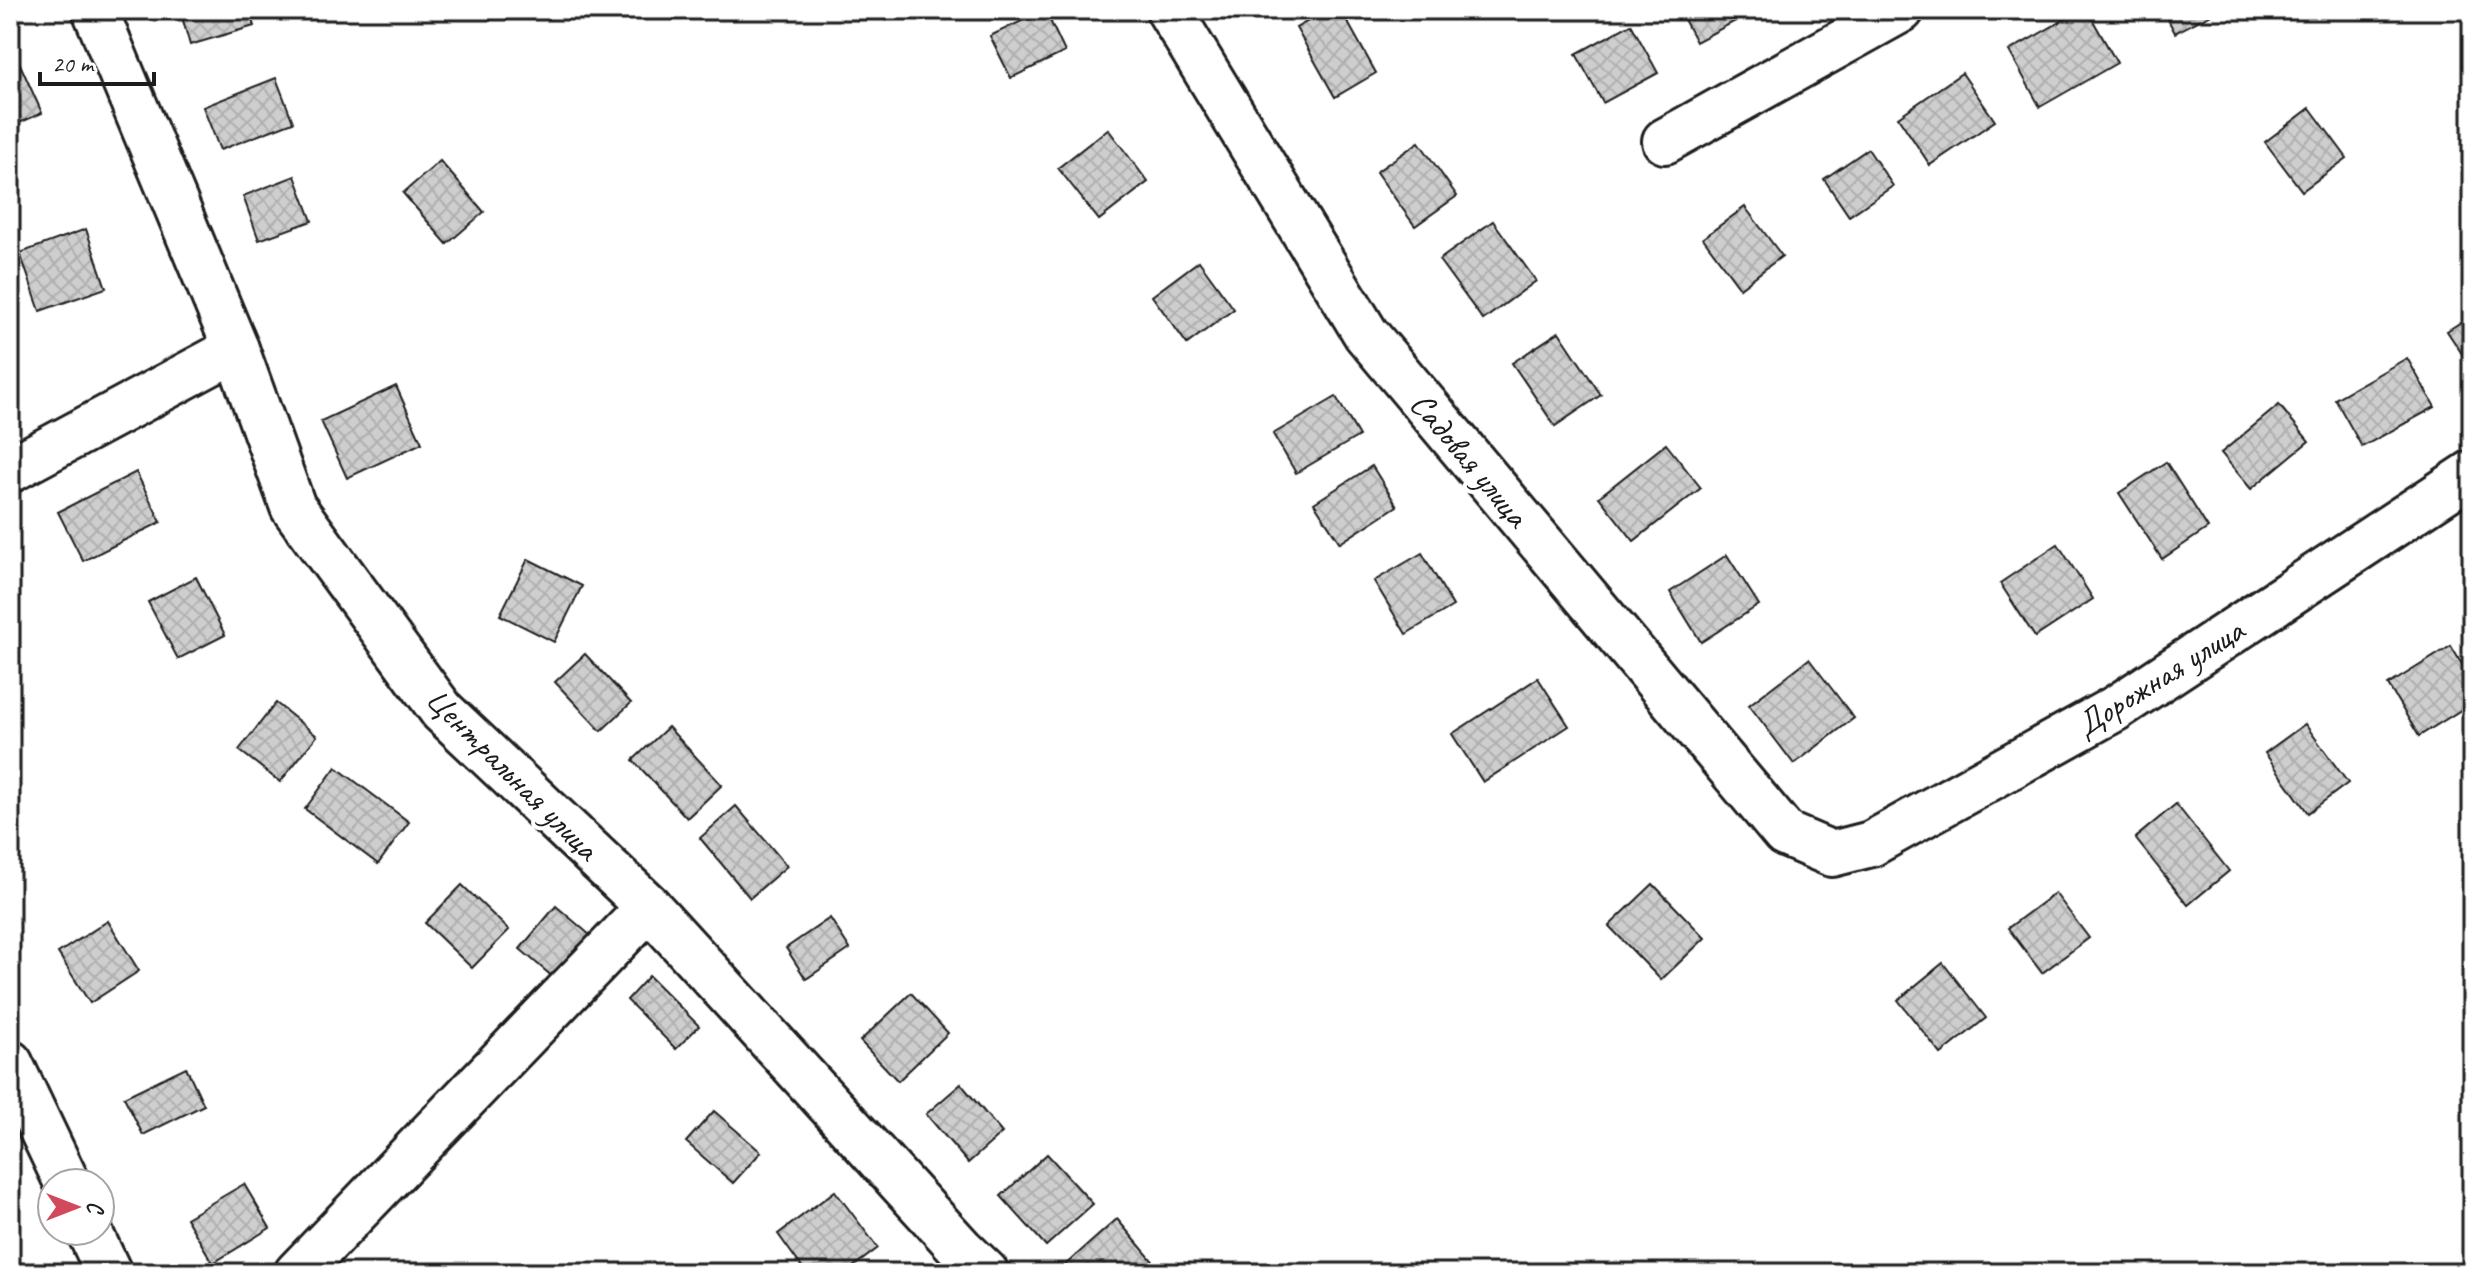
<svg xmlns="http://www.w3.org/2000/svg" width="2482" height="1283" font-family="Caveat,sans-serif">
	<defs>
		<pattern id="building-cross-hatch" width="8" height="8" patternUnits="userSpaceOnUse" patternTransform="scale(2)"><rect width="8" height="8" fill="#cecece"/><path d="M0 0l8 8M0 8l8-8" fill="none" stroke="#b0b0b0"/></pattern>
	</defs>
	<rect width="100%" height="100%" fill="#fff"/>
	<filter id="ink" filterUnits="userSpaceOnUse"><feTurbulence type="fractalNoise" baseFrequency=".0125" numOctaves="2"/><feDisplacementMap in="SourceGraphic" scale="16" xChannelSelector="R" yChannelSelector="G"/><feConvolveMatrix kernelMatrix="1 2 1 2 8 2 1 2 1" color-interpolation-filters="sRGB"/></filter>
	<g filter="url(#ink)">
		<g fill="url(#building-cross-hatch)" stroke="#1c1c1c" stroke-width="2">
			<polygon points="180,10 249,10 254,26 190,45"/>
			<polygon points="1045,10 1065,52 1011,78 990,36"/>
			<polygon points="1328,10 1341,10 1376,73 1335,97 1296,28"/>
			<polygon points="1679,10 1756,10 1696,42"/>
			<polygon points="2081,10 2087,10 2117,63 2040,107 2009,51"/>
			<polygon points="2163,10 2214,10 2215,12 2175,33"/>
			<polygon points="1631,24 1658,73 1603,103 1576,54"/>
			<polygon points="10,42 42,113 10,127"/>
			<polygon points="1962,73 1995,121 1930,165 1898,117"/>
			<polygon points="276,78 293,122 220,150 203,107"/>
			<polygon points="2310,108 2347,158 2302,191 2265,142"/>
			<polygon points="1108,129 1148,182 1099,220 1058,168"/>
			<polygon points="1419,142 1457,196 1415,226 1376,172"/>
			<polygon points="1868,149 1893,186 1849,216 1824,179"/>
			<polygon points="440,161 484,212 447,244 403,193"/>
			<polygon points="295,176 312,221 259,240 243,196"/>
			<polygon points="1745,207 1782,256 1740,288 1703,238"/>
			<polygon points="1493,221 1536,281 1483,320 1439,260"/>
			<polygon points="86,229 106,288 40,311 20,253"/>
			<polygon points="1199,261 1234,309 1187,344 1152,296"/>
			<polygon points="2472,315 2472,369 2447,331"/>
			<polygon points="1559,332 1601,395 1555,426 1512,363"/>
			<polygon points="2407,358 2435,407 2362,447 2335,399"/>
			<polygon points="396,386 422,443 347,478 321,421"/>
			<polygon points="1336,397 1359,436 1296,473 1273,434"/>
			<polygon points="2279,405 2309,441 2251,489 2221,453"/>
			<polygon points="1666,444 1701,488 1634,541 1599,497"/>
			<polygon points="2166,462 2208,528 2162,559 2119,493"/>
			<polygon points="1372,466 1397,506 1340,543 1314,503"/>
			<polygon points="136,472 161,522 83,561 58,512"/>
			<polygon points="2058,544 2093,599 2035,637 2000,583"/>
			<polygon points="1422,553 1453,606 1406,634 1374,581"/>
			<polygon points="1727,555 1759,605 1701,642 1670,592"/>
			<polygon points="528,559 582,586 554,642 500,615"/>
			<polygon points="196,577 225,635 178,659 148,602"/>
			<polygon points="2451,646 2472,681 2472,703 2419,736 2388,685"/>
			<polygon points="585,654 631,703 601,731 555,682"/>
			<polygon points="1809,659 1854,718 1794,764 1749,705"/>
			<polygon points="1538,678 1569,726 1483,782 1452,734"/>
			<polygon points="276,703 317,736 280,782 239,750"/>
			<polygon points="2305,724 2348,783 2308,813 2265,753"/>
			<polygon points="668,727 722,785 687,818 633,760"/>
			<polygon points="336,767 409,822 378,864 305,809"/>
			<polygon points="2176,804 2229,871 2188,905 2135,838"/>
			<polygon points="736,806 787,866 750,898 700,838"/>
			<polygon points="1653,884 1705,938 1661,980 1609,926"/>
			<polygon points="462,885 509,930 472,968 425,923"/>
			<polygon points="2055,893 2089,938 2042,973 2008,928"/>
			<polygon points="556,906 590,935 554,978 520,949"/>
			<polygon points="830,918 850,949 806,979 786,948"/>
			<polygon points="108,921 139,971 90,1003 58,953"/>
			<polygon points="1943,963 1986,1018 1941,1054 1898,1000"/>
			<polygon points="649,976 699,1026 676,1049 627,1000"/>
			<polygon points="911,993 948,1033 898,1081 860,1041"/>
			<polygon points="186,1067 204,1105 143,1135 124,1097"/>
			<polygon points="961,1084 1002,1133 968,1163 926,1114"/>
			<polygon points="714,1111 761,1152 733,1183 686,1142"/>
			<polygon points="1047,1154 1093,1204 1046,1246 1001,1196"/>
			<polygon points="244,1184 270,1228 213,1263 186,1218"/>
			<polygon points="835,1191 878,1248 845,1273 806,1273 778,1234"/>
			<polygon points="1117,1219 1162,1272 1072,1273 1065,1265"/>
		</g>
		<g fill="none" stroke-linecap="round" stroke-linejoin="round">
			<g stroke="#1c1c1c" stroke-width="50">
				<g id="minor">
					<polyline points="95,10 236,349 293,507 442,711 649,907 962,1250 986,1273"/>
					<polyline points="1169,10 1366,334 1785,834 1832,854 1871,844 2116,708 2472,473"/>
					<polyline points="1665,141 1901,10"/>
					<polyline points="10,470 236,349"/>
					<polyline points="10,1063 67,1183"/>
					<polyline points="89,1231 109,1273"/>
					<polyline points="297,1273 649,907"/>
				</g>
			</g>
			<use href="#minor" stroke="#fff" stroke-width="44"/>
		</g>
	</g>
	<g text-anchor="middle" stroke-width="8" stroke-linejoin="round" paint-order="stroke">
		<g font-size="34" fill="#1c1c1c" stroke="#fff">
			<text transform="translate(1470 459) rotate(50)" y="12">Садовая улица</text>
			<text transform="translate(2159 677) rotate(-32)" y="12">Дорожная улица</text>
			<text transform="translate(513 773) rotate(45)" y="12">Центральная улица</text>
		</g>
	</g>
	<rect width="2482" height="1283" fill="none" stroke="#fff" stroke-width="40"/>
	<rect x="20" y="20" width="2442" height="1243" fill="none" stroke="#1c1c1c" stroke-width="3" filter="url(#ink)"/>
	<g transform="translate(76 1207) rotate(90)"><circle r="38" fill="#ffffff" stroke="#a4a4a4" stroke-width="2"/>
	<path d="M0-6L14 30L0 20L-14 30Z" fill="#d1495b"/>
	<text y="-12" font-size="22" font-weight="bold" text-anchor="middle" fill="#1c1c1c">С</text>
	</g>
	<path d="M40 72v12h114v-12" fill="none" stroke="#1c1c1c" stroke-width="4"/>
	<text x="52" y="72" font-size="24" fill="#1c1c1c" stroke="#ffffff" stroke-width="6" paint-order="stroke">20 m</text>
</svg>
